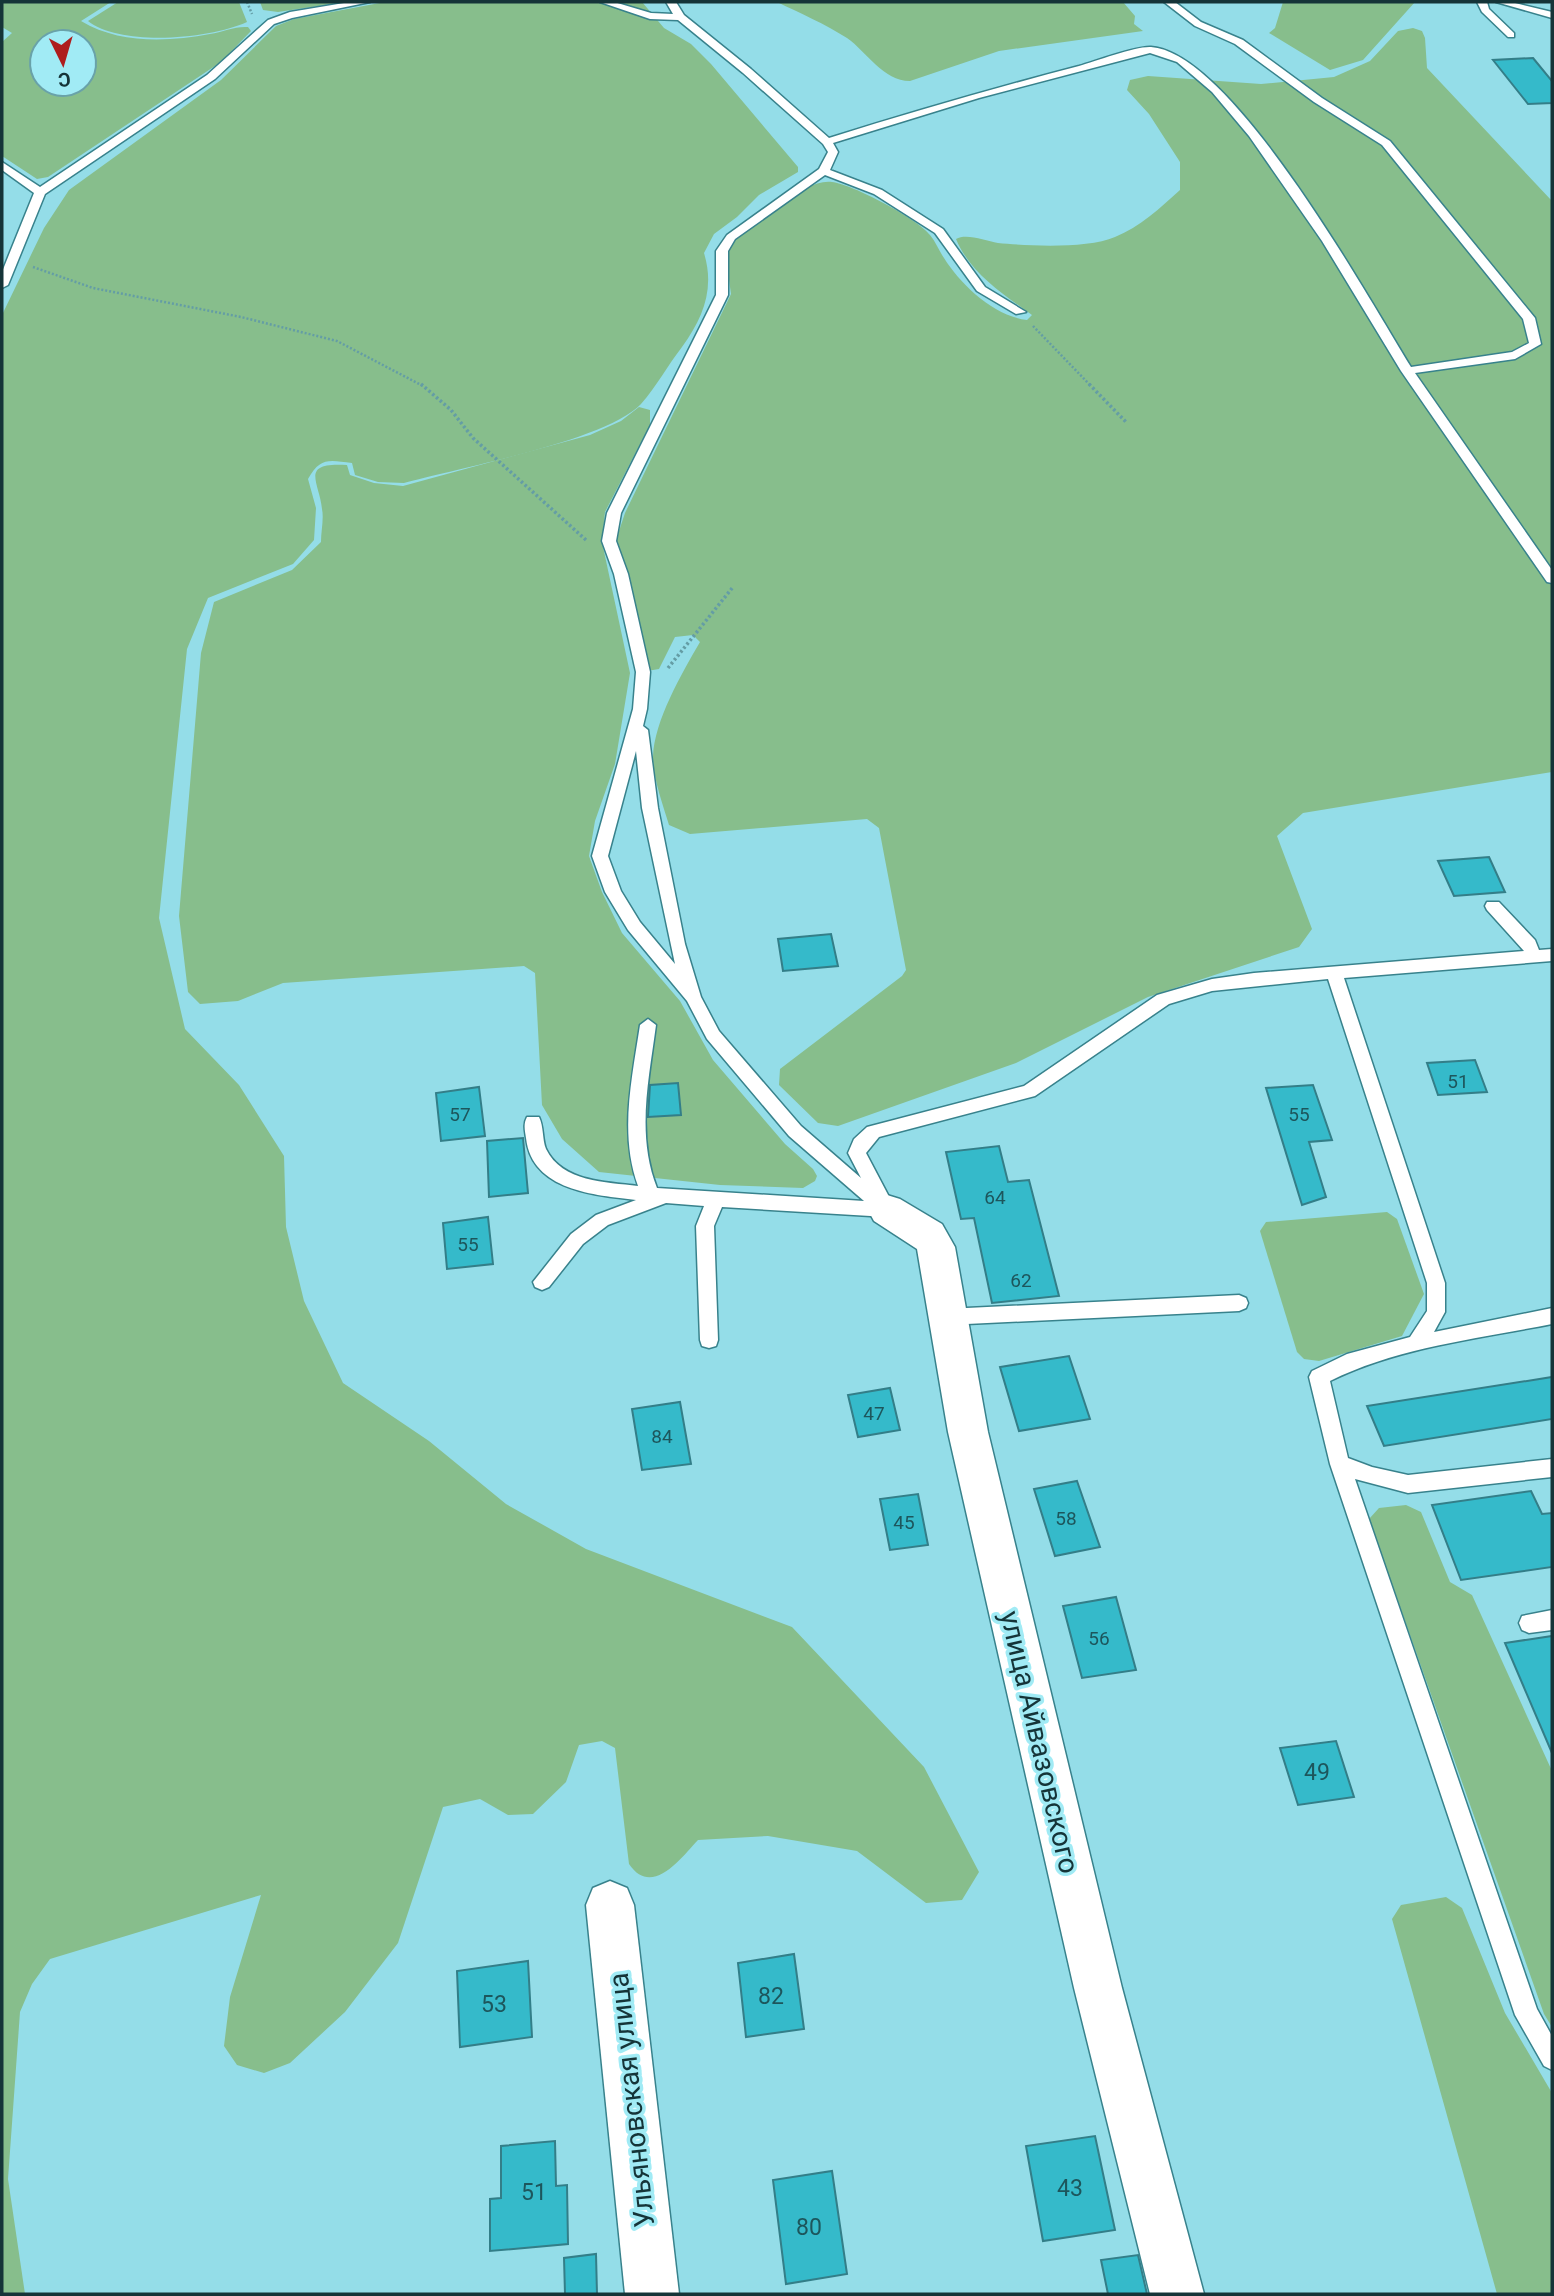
<svg xmlns="http://www.w3.org/2000/svg" width="1554" height="2296" font-family="Roboto,sans-serif">
	<rect width="100%" height="100%" fill="#94dde8"/>
	<g fill="#87be8c" fill-rule="evenodd">
		<path d="M2 2H111L81 21C119 44 168 42 210 34 223 32 235 26 248 27L251 31 221 62 48 177 37 179 2 156V42L12 33 2 27ZM42 42H84V84H42Z"/>
		<path d="M118 2H239L247 22C210 39 121 47 88 21Z"/>
		<polygon points="260,2 345,2 278,12 263,10"/>
		<path d="M385 2H642L664 28 691 44 711 64 798 167V172L759 195 737 217 714 234 704 253C715 289 703 318 682 347 668 365 656 387 641 404 606 441 458 468 404 483L378 482 355 475 352 463C329 460 320 457 308 479L316 508 314 540 293 564 208 598 187 649 159 918 185 1029 239 1085 284 1156 286 1227 304 1301 343 1383 429 1441 506 1504 586 1549 792 1627 924 1767 979 1872 962 1900 926 1903 857 1851 768 1836 698 1840C681 1858 652 1898 629 1864L615 1748 602 1741 579 1745 566 1782 533 1814 508 1815 480 1799 443 1807 398 1943 345 2012 290 2063 264 2073 237 2065 224 2046 230 1997 261 1895 50 1959 32 1984 20 2012 8 2179 25 2294H2V315L44 228 69 190 221 80 276 26 294 19Z"/>
		<path d="M777 2H1123L1135 16 1134 24 1143 31 999 51 910 81C883 81 867 52 847 38 825 24 800 13 777 2Z"/>
		<polygon points="1283,2 1415,2 1363,60 1330,70 1269,33 1275,28"/>
		<path d="M1413 28 1422 31 1425 38 1427 68 1552 201V772L1303 813 1277 836 1312 929 1299 947 1148 997 1016 1063 838 1126 818 1123 779 1085 780 1069 902 976 906 970 879 828 867 819 690 834 669 825C663 805 653 778 653 757 654 721 682 673 700 642L693 635 675 637 659 669 647 671 630 578 616 540 625 513 731 294 725 251 738 236 806 188C815 184 823 181 832 182 852 184 918 219 930 235 936 242 939 251 944 258 961 285 994 316 1027 320L1032 315C1003 294 970 273 956 239 967 233 985 241 998 243 1028 246 1087 249 1115 237 1140 227 1160 208 1180 190V162L1149 114 1127 90 1130 80 1148 76 1261 84 1334 77 1370 61 1398 31Z"/>
		<path d="M639 407 650 410V425L605 512 602 542 630 673 615 764 595 821 589 856 602 892 622 933 680 1001 713 1060 785 1144 813 1169 817 1176 815 1181 803 1188 720 1185 599 1172 562 1139 542 1105 535 973 524 966 283 983 238 1001 200 1004 188 992 179 916 201 653 214 602 292 570 321 542C321 531 324 519 322 509 319 481 299 462 347 465L350 475 374 483 403 486 590 435 621 421Z"/>
		<polygon points="1387,1212 1397,1219 1424,1294 1402,1336 1319,1361 1304,1359 1297,1352 1260,1231 1266,1222"/>
		<polygon points="1406,1505 1421,1512 1450,1582 1472,1595 1552,1771 1552,2027 1544,2014 1369,1519 1379,1508"/>
		<polygon points="1446,1897 1462,1908 1505,2013 1552,2093 1552,2294 1497,2294 1392,1919 1401,1905"/>
	</g>
	<g fill="#35baca" stroke="#337e88" stroke-width="2">
		<polygon points="1533,58 1552,81 1552,103 1528,104 1493,60"/>
		<polygon points="1489,857 1505,892 1454,896 1438,861"/>
		<polygon points="831,934 838,966 783,971 778,939"/>
		<polygon points="1475,1060 1487,1092 1438,1095 1427,1063"/>
		<polygon points="678,1083 681,1115 648,1117 650,1085"/>
		<polygon points="1313,1085 1332,1140 1309,1142 1326,1197 1302,1205 1266,1088"/>
		<polygon points="479,1087 485,1136 441,1141 436,1093"/>
		<polygon points="523,1138 528,1193 489,1197 487,1141"/>
		<polygon points="999,1146 1008,1182 1029,1180 1059,1296 992,1303 974,1218 961,1219 946,1152"/>
		<polygon points="488,1217 493,1264 447,1269 443,1223"/>
		<polygon points="1069,1356 1090,1419 1019,1431 1000,1367"/>
		<polygon points="1552,1377 1552,1419 1384,1446 1367,1406"/>
		<polygon points="890,1388 900,1430 858,1437 848,1395"/>
		<polygon points="680,1402 691,1464 642,1470 632,1409"/>
		<polygon points="1077,1481 1100,1547 1055,1556 1034,1489"/>
		<polygon points="1531,1491 1542,1514 1552,1513 1552,1567 1461,1580 1432,1505"/>
		<polygon points="918,1494 928,1545 890,1550 880,1499"/>
		<polygon points="1116,1597 1136,1670 1082,1678 1063,1606"/>
		<polygon points="1552,1636 1552,1753 1505,1643"/>
		<polygon points="1336,1741 1354,1797 1298,1805 1280,1748"/>
		<polygon points="794,1954 804,2029 746,2037 738,1963"/>
		<polygon points="528,1961 532,2037 460,2047 457,1971"/>
		<polygon points="1095,2136 1115,2230 1043,2241 1026,2146"/>
		<polygon points="555,2141 556,2186 567,2185 568,2244 490,2251 490,2199 501,2198 501,2146"/>
		<polygon points="832,2171 847,2274 786,2284 773,2180"/>
		<polygon points="596,2254 597,2294 565,2294 564,2258"/>
		<polygon points="1138,2255 1147,2294 1108,2294 1101,2260"/>
	</g>
	<g fill="none" stroke-linecap="round" stroke-linejoin="round">
		<g stroke="#38828c" stroke-width="3">
			<g id="lane">
				<polygon points="350,2 370,2 292,18 274,24 215,79 45,194 8,285 2,288 2,272 34,193 2,170 2,162 40,187 207,75 268,20 290,12"/>
				<path d="M600 2H614L651 13 673 14 666 2H676L684 15 751 69 829 138C912 112 995 88 1079 66 1096 61 1136 46 1151 47 1233 53 1368 298 1411 367L1512 352 1529 343 1523 319 1382 145 1314 102 1235 44 1195 26 1164 2H1175L1201 22 1243 40 1322 98 1390 141 1535 318 1541 344 1515 359 1415 373 1552 570V583L1547 582 1401 371 1322 241 1249 136 1212 92 1177 62 1150 53 979 98 833 143 838 152 830 170 882 190 943 229 985 287 1026 312 1016 314 977 291 935 233 874 194 825 175 735 239 728 251V295L621 513 616 541 628 574 650 672 647 709 643 726 648 730 658 808 685 944 701 997 719 1031 801 1126 861 1178 848 1153 854 1139 867 1127 1024 1086 1157 995 1212 979 1254 973 1524 951 1487 910 1485 906 1487 902H1499L1535 940 1539 950 1552 949V961L1344 978 1445 1283V1312L1434 1332 1552 1308V1324C1478 1339 1398 1347 1330 1381L1348 1458 1372 1467 1408 1475 1552 1459V1477L1408 1493 1355 1479 1537 2009 1552 2036V2070L1544 2066 1515 2015 1330 1464 1309 1377 1312 1371 1347 1354 1410 1337 1427 1311V1283L1328 979 1212 991 1169 1004 1035 1096 879 1137 866 1153 896 1210 893 1215 887 1217 722 1207 714 1226 718 1340 716 1346 709 1348 702 1346 700 1340 696 1226 704 1206 666 1203 608 1225 583 1244 549 1287 542 1290 535 1287 533 1282 571 1234 596 1215 636 1200C595 1195 532 1191 526 1138 525 1131 523 1124 527 1117H539C544 1127 542 1139 546 1149 562 1182 606 1182 638 1186 619 1134 632 1078 640 1025L648 1019 656 1025C649 1079 636 1135 657 1188L864 1201 789 1136 707 1039 687 1001 628 930 605 892 592 856 633 709 636 672 614 574 602 541 607 513 716 295V251L727 235 819 169 828 152 823 144 743 73 678 20 650 19ZM636 751 642 808 675 964 640 922 621 891 608 856Z"/>
				<polygon points="1477,2 1487,2 1489,9 1514,33 1514,37 1508,37 1482,12"/>
				<polygon points="1496,2 1511,2 1552,12 1552,18"/>
				<polygon points="1239,1295 1246,1298 1248,1303 1246,1308 1239,1311 946,1325 939,1323 937,1317 939,1311 946,1309"/>
				<polygon points="1552,1610 1552,1630 1529,1633 1522,1630 1519,1623 1522,1616"/>
			</g>
		</g>
		<g stroke="#38828c" stroke-width="3">
			<g id="street">
				<polygon points="887,1195 900,1199 942,1224 955,1247 988,1432 1122,1988 1204,2294 1150,2294 1074,1988 948,1432 917,1249 874,1221 868,1210 874,1199"/>
				<polygon points="610,1881 627,1888 634,1905 679,2294 625,2294 586,1905 593,1888"/>
			</g>
		</g>
		<g stroke="#649da5" stroke-width="2.5" stroke-dasharray="2 2" stroke-linecap="butt">
			<polyline points="247,2 252,14"/>
			<polyline points="33,267 93,288 241,317 337,341 423,386"/>
			<polyline points="1033,326 1091,386"/>
		</g>
		<g stroke="#649da5" stroke-width="3.5" stroke-dasharray="2.5 2.5" stroke-linecap="butt">
			<polyline points="421,384 451,410 473,438 586,540"/>
			<polyline points="1089,384 1126,422"/>
			<polyline points="668,668 733,587"/>
		</g>
		<use href="#lane" fill="#fff" fill-rule="evenodd"/>
		<use href="#street" fill="#fff" fill-rule="evenodd"/>
	</g>
	<g text-anchor="middle" stroke-width="7" stroke-linejoin="round" paint-order="stroke">
		<g font-size="19" fill="#1d565c">
			<text x="1458" y="1088">51</text>
			<text x="460" y="1121">57</text>
			<text x="1299" y="1121">55</text>
			<text x="995" y="1204">64</text>
			<text x="468" y="1251">55</text>
			<text x="1021" y="1287">62</text>
			<text x="874" y="1420">47</text>
			<text x="662" y="1443">84</text>
			<text x="1066" y="1525">58</text>
			<text x="904" y="1529">45</text>
			<text x="1099" y="1645">56</text>
		</g>
		<g font-size="23" fill="#1d565c">
			<text x="1317" y="1780">49</text>
			<text x="771" y="2004">82</text>
			<text x="494" y="2012">53</text>
			<text x="1070" y="2196">43</text>
			<text x="534" y="2200">51</text>
			<text x="809" y="2235">80</text>
		</g>
		<g font-size="28" fill="#153438" stroke="#a1ebf5">
			<text transform="translate(1040 1742) rotate(77)" y="10">улица Айвазовского</text>
			<text transform="translate(631 2100) rotate(-96)" y="10">Ульяновская улица</text>
		</g>
	</g>
	<rect width="1554" height="2296" fill="none" stroke="#153438" stroke-width="7"/>
	<g transform="translate(63 63) rotate(175)"><circle r="33" fill="#a1ebf5" stroke="#69a2a9" stroke-width="2"/>
	<path d="M0-5L12 26L0 18L-12 26Z" fill="#ae1d1d"/>
	<text y="-10" font-size="19" font-weight="bold" text-anchor="middle" fill="#153438">С</text>
	</g>
</svg>
